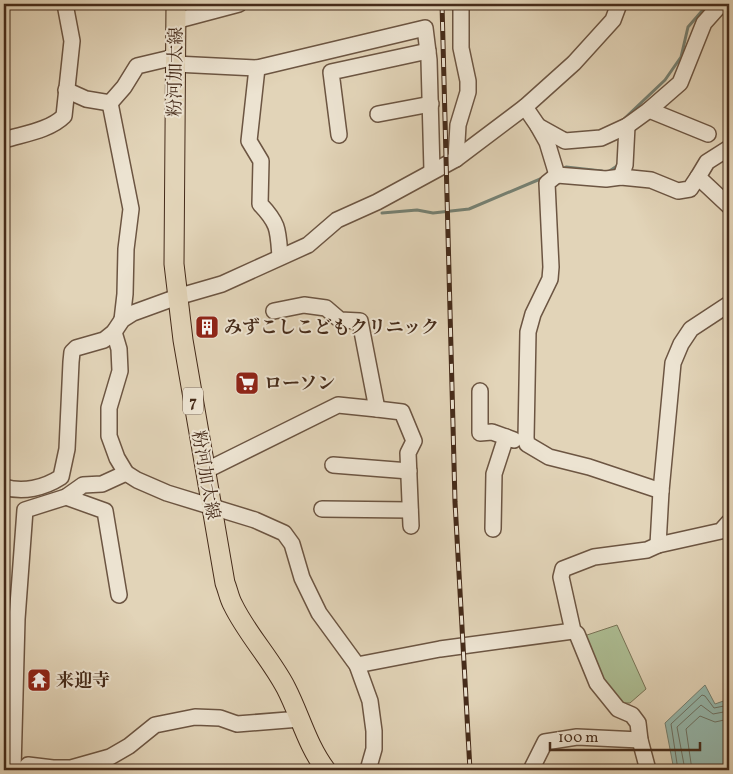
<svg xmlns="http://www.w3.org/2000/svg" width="733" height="774" font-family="Vollkorn,'Noto Serif JP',serif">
	<rect width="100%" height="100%" fill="#e2d4b8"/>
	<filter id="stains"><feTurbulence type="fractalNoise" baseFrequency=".004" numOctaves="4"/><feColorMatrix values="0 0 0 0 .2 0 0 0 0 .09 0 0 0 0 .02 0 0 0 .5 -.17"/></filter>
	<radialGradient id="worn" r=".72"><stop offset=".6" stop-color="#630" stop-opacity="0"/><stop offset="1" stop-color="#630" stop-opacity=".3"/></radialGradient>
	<polygon fill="#adbe94" stroke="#797457" points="617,625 646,689 630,703 622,703 602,682 584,636"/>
	<polygon fill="#95b8ad" stroke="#758072" points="705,685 715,704 729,699 729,770 674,770 665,723"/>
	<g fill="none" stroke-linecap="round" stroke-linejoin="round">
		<g stroke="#6d7264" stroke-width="1">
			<polyline points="678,770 671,724 702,695 705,696 714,708 729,705"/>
			<polyline points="685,770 677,727 701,705 713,714 729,711"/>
			<polyline points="692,770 686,729 700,716 715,722 729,719"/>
		</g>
		<g stroke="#758072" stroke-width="3">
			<polyline points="625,118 665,80 681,57 688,27 708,4"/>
			<polyline points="562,169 566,167 602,171"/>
			<polyline points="608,172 617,166 618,164"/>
			<polyline points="382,213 417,210 433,213 469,209 545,177"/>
		</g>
		<g stroke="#6c5542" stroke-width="18">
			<g id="minor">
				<polyline points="175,21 239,4"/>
				<polyline points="175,64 257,68 425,28 429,60 432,171"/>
				<path d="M257 68 249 141 261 161 260 204C279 224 278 230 280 257"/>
				<polyline points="66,90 86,99 110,103"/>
				<polyline points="110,103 131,209 126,249 125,294 122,320"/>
				<polyline points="110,103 124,87 137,66 175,57"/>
				<polyline points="525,107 538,126 565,141 601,138 627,126 649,110 680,83 704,23 721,4"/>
				<polyline points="649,110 708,134"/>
				<polyline points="378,114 431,104"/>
				<polyline points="538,126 547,142 557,175 606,179 621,177 651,180 678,191 690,189 698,177"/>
				<polyline points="339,135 331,72 428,51"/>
				<path d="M4 140C22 134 49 131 64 116L72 41 65 4"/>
				<polyline points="729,148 707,162 698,177 729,206"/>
				<polyline points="456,159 458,125 468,92 468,81 461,48 461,4"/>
				<polyline points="557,175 547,183 551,267 550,279 533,314 528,332 526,438 527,444 549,457 589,467 661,491"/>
				<polyline points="621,177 625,165 627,126"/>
				<polyline points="114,332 119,349 120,371 109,408 109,436 117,458 126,473 137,480 167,493 255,520 284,533 292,544 302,578 319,613 357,665 370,701 374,731 374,749 368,770"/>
				<polyline points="480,391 480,433 492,432 514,440"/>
				<polyline points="377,409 402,412 414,441 408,453 411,526"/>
				<polyline points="333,465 409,471"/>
				<polyline points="205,471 338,405 377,409 360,321 340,320 326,308 304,305 274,311"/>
				<path d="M4 487C23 493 44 488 61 477L67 449 71 362 72 352 76 348 104 340 114 332 122 320 133 313 177 297 222 284 308 245 337 220 377 202 456 159 525 107 574 63 613 20 619 4"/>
				<polyline points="66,497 105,511 119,595"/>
				<polyline points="322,509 410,510"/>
				<polyline points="493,529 494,474 506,437"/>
				<polyline points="658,545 661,491 673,363 681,344 691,329 729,304"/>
				<polyline points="357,665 440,649 573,631"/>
				<polyline points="13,770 17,619 25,510 66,497 83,485 102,484 126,473"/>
				<polyline points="24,770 28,765 53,768 71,768 110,757 129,746 155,725 195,717 220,718 237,724 300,719"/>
				<polyline points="531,770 545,742 577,737 640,740"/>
				<polyline points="648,770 640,740 638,723 632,715 618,709 597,683 577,634 573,631 561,577 563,569 594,557 647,550 658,545 721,531 729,522"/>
			</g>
		</g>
		<g stroke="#452b1a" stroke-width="21">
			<path id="major" d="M176 4 174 264 183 340 225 583C228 590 229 598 233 605 247 634 271 659 286 688 300 715 307 745 326 770"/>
		</g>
		<use href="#minor" stroke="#ece3d1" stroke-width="15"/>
		<use href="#major" stroke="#e2d4b8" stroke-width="19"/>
		<g stroke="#452b1a" stroke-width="5">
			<polyline id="rail" points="442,4 455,502 470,770"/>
		</g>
		<use href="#rail" stroke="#ece3d1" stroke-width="3" stroke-dasharray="9" stroke-linecap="butt"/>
	</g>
	<defs>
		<g id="building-square" transform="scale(1.25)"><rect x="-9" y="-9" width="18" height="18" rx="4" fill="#8f2418" stroke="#ece3d1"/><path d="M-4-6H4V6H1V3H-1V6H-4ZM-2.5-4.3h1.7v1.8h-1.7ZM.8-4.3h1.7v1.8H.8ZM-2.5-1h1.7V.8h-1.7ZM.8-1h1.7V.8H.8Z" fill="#fff"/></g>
		<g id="supermarket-square" transform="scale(1.25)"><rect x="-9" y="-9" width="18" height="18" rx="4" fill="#8f2418" stroke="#ece3d1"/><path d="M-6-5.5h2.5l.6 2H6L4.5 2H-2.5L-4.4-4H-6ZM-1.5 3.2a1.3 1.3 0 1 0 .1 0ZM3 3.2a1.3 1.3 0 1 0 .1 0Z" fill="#fff"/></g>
		<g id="temple-square" transform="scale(1.25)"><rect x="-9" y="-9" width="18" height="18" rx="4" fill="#8f2418" stroke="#ece3d1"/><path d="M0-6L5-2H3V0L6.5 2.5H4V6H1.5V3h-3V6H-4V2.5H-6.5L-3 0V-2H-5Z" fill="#fff"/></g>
	</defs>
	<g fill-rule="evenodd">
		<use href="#building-square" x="207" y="327"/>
		<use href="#supermarket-square" x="247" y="383"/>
		<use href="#temple-square" x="39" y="680"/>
	</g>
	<g text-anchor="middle" stroke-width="4" stroke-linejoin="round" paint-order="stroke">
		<rect fill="#ece3d1" stroke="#776251" stroke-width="1" x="183" y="387.5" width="20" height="27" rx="4"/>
		<g font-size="16" font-weight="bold" fill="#452b1a">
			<text x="193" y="407">7</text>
		</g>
		<g font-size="18" fill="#452b1a" stroke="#ece3d1">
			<text transform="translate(175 72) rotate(-89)" y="6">粉河加太線</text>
			<text transform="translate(206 475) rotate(80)" y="6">粉河加太線</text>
		</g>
		<g font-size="18" font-weight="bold" fill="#452b1a" stroke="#ece3d1" text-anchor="start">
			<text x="224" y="333">みずこしこどもクリニック</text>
			<text x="264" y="389">ローソン</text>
			<text x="56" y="686">来迎寺</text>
		</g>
	</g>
	<rect width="733" height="774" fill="none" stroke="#e2d4b8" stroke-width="20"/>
	<rect x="5" y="5" width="723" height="764" fill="none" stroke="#452b1a" stroke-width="2.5"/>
	<rect x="10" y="10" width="713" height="754" fill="none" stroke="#452b1a"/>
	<path d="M550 742v8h150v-8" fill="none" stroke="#452b1a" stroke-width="2.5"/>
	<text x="558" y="742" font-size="15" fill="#452b1a" stroke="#ece3d1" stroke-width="4" paint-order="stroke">100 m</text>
	<rect width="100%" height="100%" filter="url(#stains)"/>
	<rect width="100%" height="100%" fill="url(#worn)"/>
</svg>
